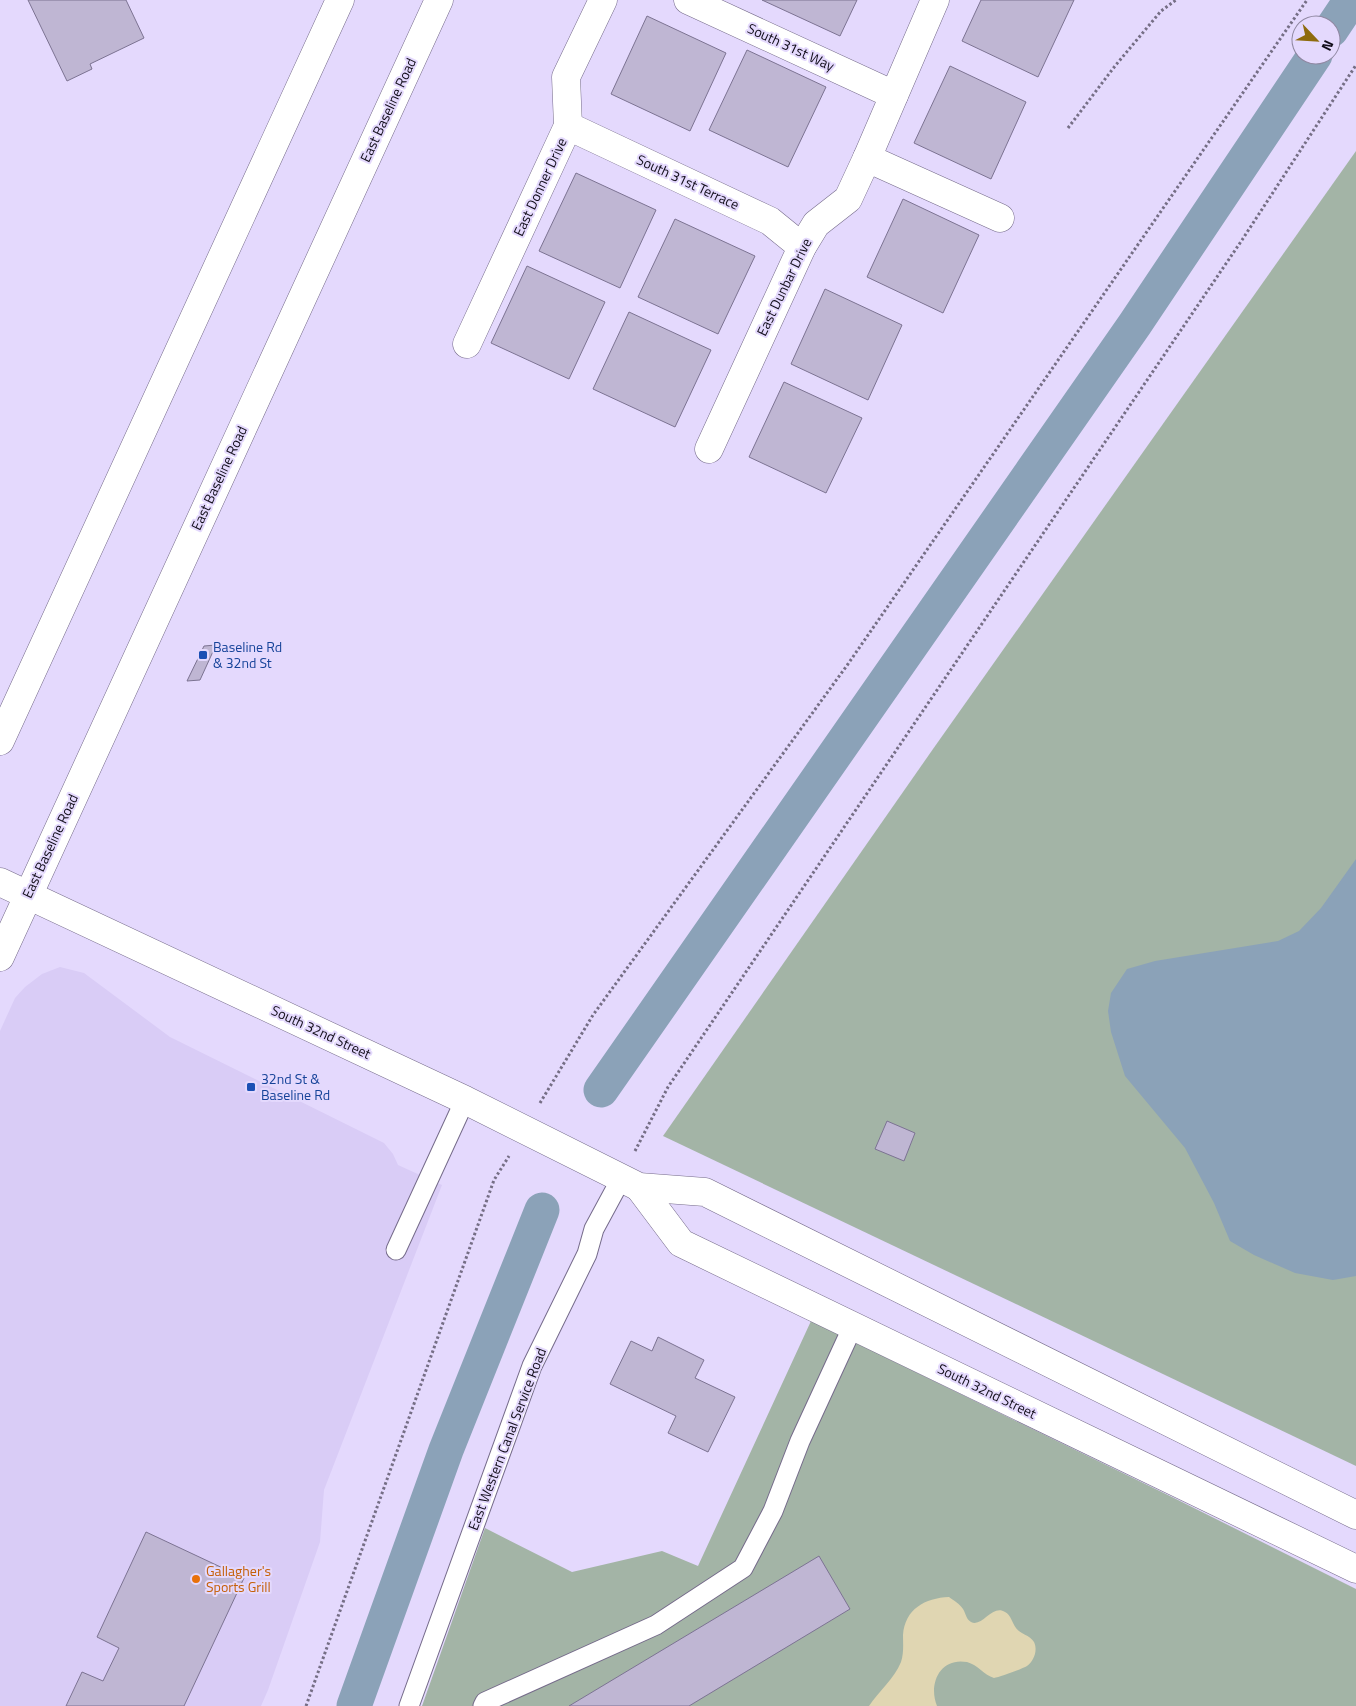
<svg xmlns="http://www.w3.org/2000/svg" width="1356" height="1706" font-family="'Titillium Web',sans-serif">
	<rect width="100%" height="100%" fill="#e4d9fd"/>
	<polygon fill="#d9ccf6" points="60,967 84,973 170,1037 384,1143 393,1154 398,1165 442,1185 324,1490 320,1542 268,1690 261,1706 0,1706 0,1031 15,998 25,987 42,974"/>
	<g fill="#a3b4a6">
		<polygon points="1356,151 1356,1466 663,1136 933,749"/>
		<polygon points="811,1321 1172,1497 1356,1589 1356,1706 422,1706 485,1528 572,1572 662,1551 698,1566"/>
	</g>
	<path fill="#e0d6b2" d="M949 1597C953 1600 960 1604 963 1609 966 1614 966 1619 971 1622 982 1628 992 1604 1005 1612 1011 1615 1012 1623 1016 1628 1020 1634 1030 1635 1034 1642 1038 1650 1034 1661 1027 1666 1022 1669 1000 1677 994 1678 984 1675 978 1665 967 1662 940 1657 928 1684 937 1706H869C879 1691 894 1679 901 1662 904 1653 903 1644 903 1635 905 1609 925 1598 949 1597Z"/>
	<polygon fill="#8ba2b8" points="1356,859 1356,1276 1333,1280 1295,1273 1254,1255 1230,1241 1214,1203 1185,1148 1125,1076 1111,1032 1108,1011 1111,993 1127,969 1155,961 1278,941 1299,931 1321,908"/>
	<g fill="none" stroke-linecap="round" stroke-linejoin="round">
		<g stroke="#8ba2b8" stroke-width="35">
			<polyline points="1331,30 1351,0"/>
			<polyline points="601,1090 1135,324 1315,55"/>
			<polyline points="354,1706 446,1450 542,1210"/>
		</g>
	</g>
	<g fill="#bfb6d3" stroke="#7c7392">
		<polygon points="28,0 126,0 144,38 90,64 92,69 67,81"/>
		<polygon points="762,0 857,0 840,36"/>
		<polygon points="981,0 1074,0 1038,77 962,41"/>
		<polygon points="647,16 726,53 690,131 611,94"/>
		<polygon points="747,50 826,87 788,167 709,130"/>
		<polygon points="950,66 1026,102 991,179 914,143"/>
		<polygon points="576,173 656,210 620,288 539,251"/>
		<polygon points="903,199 979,235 943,313 867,277"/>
		<polygon points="675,219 755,256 718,334 638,297"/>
		<polygon points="527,266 605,302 569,379 491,343"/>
		<polygon points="825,289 902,325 868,400 791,364"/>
		<polygon points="629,312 711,350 675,427 593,389"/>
		<polygon points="784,382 862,418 826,493 749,457"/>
		<polygon points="216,645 200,680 187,681 204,646"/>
		<polygon points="887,1121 915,1133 904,1161 875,1149"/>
		<polygon points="658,1337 704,1360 695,1378 735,1397 708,1452 668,1433 676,1416 610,1384 631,1341 652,1351"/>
		<polygon points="146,1532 244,1578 184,1706 66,1706 82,1672 103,1681 119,1648 97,1637"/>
		<polygon points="819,1556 850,1609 689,1706 569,1706"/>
	</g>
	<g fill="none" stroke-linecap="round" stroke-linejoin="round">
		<g stroke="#756b8a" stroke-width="21">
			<g id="lane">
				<polyline points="396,1250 465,1100"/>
				<polyline points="409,1706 532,1366 587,1254 594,1229 621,1179"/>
				<polyline points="483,1706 485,1702 656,1625 743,1568 773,1511 800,1441 853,1326"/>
			</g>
		</g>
		<g stroke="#756b8a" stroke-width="29">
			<g id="street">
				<polyline points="688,0 894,95"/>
				<polyline points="568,126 770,221 802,247"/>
				<polyline points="867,158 1000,218"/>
				<polyline points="467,344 568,126 566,77 603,0"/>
				<polyline points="709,449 802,247 816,224 848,199 867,158 935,0"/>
			</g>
		</g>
		<g stroke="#756b8a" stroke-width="29">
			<g id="secondary">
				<polyline points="0,882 465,1100 639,1187 705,1192 1356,1515"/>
				<polyline points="639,1187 681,1243 1356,1569"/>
			</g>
		</g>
		<g stroke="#756b8a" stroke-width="29">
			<g id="primary">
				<polyline points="0,741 340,0"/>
				<polyline points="0,957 439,0"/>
			</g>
		</g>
		<g stroke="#756e85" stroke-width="3" stroke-dasharray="2.5 2.5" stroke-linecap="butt">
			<polyline points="1068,128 1115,66 1161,11 1176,0"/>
			<polyline points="540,1103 593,1015 848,664 1307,0"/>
			<polyline points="635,1151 668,1087 1242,240 1356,65"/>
			<polyline points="306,1706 494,1180 509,1156"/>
		</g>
		<use href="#lane" stroke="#fff" stroke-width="19"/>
		<use href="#street" stroke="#fff" stroke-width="28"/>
		<use href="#secondary" stroke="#fff" stroke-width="28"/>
		<use href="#primary" stroke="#fff" stroke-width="28"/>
	</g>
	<g fill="#1a4fb4" stroke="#e4d9fd" stroke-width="2">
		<rect x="198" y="650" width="10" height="10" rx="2.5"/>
		<rect x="246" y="1082" width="10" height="10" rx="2.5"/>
	</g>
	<circle fill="#e8710a" stroke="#e4d9fd" stroke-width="2" cx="196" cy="1579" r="5"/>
	<g text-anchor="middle" stroke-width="4" stroke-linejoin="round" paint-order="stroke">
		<g font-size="14" fill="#100c18" stroke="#e4d9fd">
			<text transform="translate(791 47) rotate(25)" y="5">South 31st Way</text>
			<text transform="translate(388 110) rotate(-65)" y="5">East Baseline Road</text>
			<text transform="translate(688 182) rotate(25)" y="5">South 31st Terrace</text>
			<text transform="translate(540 187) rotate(-65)" y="5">East Donner Drive</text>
			<text transform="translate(784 287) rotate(-64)" y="5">East Dunbar Drive</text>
			<text transform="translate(219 478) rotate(-65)" y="5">East Baseline Road</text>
			<text transform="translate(50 846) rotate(-65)" y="5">East Baseline Road</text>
			<text transform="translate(321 1032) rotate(25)" y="5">South 32nd Street</text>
			<text transform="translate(987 1391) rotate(26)" y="5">South 32nd Street</text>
			<text transform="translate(507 1439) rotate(-69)" y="5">East Western Canal Service Road</text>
		</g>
		<g font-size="14" fill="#164399" stroke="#e4d9fd" text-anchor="start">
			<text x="213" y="652">Baseline Rd<tspan x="213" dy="16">&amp; 32nd St</tspan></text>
			<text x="261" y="1084">32nd St &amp;<tspan x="261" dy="16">Baseline Rd</tspan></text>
		</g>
		<g font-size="14" fill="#c56008" stroke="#e4d9fd" text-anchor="start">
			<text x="206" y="1576">Gallagher's<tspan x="206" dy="16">Sports Grill</tspan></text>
		</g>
	</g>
	<g transform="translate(1316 40) rotate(115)"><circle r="24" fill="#e4d9fd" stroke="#8f87a1"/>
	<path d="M0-4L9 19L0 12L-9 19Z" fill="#8e6b0e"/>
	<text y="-8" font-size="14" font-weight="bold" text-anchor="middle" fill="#100c18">N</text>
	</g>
</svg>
